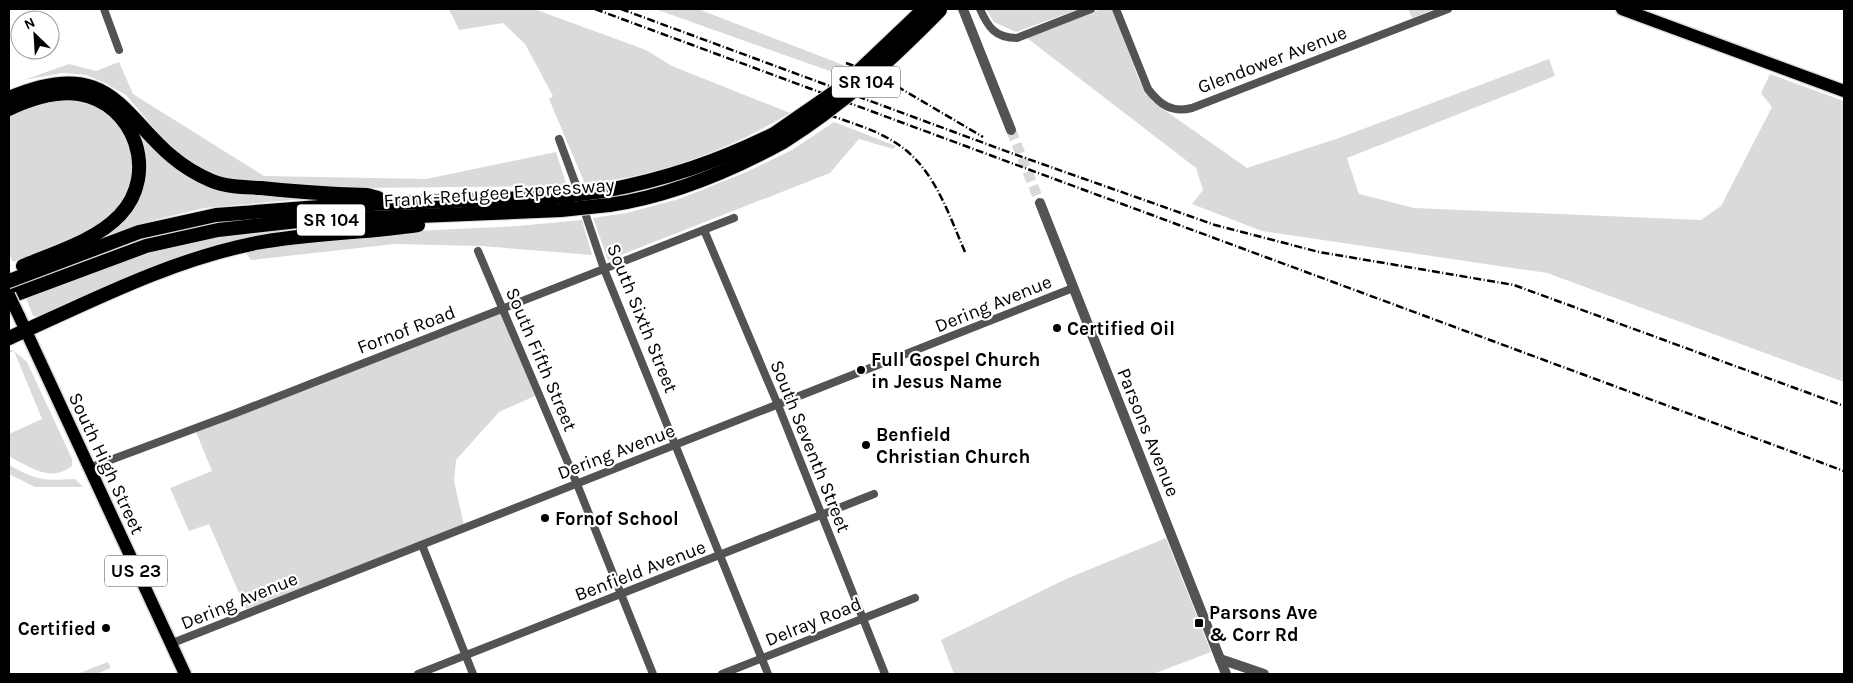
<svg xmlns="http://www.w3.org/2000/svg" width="1853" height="683" font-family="Karla,sans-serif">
	<rect width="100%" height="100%" fill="#fff"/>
	<g fill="#dadada">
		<path d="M449 9H534L646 50 672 66 790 113C727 151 659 176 585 184L549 99 553 96 525 44 503 23 459 30Z"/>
		<polygon points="655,9 698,9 846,66 841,75"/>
		<polygon points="986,9 1079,9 1016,32 994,22"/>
		<polygon points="1101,9 1113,10 1139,80 1153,102 1247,168 1339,138 1549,59 1555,76 1347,158 1359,194 1414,208 1701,220 1721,206 1772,107 1761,93 1770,74 1844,101 1844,382 1547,273 1262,231 1192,204 1203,190 1196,168 1027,38"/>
		<polygon points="1408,9 1435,9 1412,18"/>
		<polygon points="119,62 133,94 264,176 426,179 556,152 567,186 358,188 235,181 209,173 176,154 126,95 105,83 86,75 63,73 24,80 69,64 96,71"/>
		<path d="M71 98C100 105 118 111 128 141 130 148 136 160 135 167 128 228 61 242 13 262L9 254V116L45 102Z"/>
		<polygon points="834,122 896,146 893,149 859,139 830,173 608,260 593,218 626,213 679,199 744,173 792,150"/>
		<polygon points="133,125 175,167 303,199 204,208 151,221 94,240 133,205"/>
		<polygon points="582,220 592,255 481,246 395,244 251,260 244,250 392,232 518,226"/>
		<path d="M287 230 288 233 38 317 33 316 26 298C60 285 95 271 130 259 181 242 234 234 287 230Z"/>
		<polygon points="501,313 535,396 499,412 456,460 454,481 464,525 246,609 209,524 189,531 170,488 212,471 196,432"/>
		<path d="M9 350 14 351 27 362 72 459V466C51 483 29 467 9 456V434L42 419 14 351 9 353Z"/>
		<path d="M9 465C37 480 42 481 75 479L83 487H35L9 474Z"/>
		<polygon points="1166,538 1211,652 1153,674 954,674 941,640 1066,579"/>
		<polygon points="108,662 111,668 96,674 77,674"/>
	</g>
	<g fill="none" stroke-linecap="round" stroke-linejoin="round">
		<polyline stroke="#d9d9d9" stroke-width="10" stroke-dasharray="10 5" stroke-linecap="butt" points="1011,130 1040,203"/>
		<g stroke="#dbdbdb" stroke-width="15">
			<g id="primary">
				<polyline points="1622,9 1844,91"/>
				<polyline points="19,316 185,674"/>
			</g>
		</g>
		<g stroke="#dbdbdb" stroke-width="16">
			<g id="motorway">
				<path d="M9 98C130 46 123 145 212 181 227 187 244 187 261 188 296 192 332 194 367 195L378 198"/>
				<path d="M9 109C30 99 55 91 79 94 135 103 159 174 120 215 95 241 56 252 23 266"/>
				<path d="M604 191C666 179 717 162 774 134"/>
				<path d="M609 205C670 196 728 172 783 142"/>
				<polyline points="9,281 139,232 216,215 345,205 556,197"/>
				<polyline points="9,297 146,246 218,230 298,221 561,210"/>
				<path d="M9 338C89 302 170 260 256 243 310 233 365 233 418 225"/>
			</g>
		</g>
		<g stroke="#535353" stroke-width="8">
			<polyline points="104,9 119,50"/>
			<path d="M980 9C988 27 995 38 1017 38L1091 9"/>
			<path d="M1116 9 1148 89C1160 105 1172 113 1192 108L1448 9"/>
			<polyline points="559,139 580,196"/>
			<polyline points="583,207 604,269 768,674"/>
			<polyline points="704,230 778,405 885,674"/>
			<polyline points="478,251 577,484 653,674"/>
			<polyline points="89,468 236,413 734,218"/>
			<polyline points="422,545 473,674"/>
			<polyline points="170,644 1073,288"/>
			<polyline points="418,674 874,494"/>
			<polyline points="722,674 915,598"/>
		</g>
		<g stroke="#535353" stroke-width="10">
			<polyline points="963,9 1011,130"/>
			<polyline points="1040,203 1226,674"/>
			<polyline points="1220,659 1264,674"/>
		</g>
		<use href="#primary" stroke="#000" stroke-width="12"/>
		<use href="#motorway" stroke="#000" stroke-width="14"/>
		<g stroke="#000" stroke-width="2.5" stroke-dasharray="8 2.5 1 2.5" stroke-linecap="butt">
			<polyline points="595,9 1844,471"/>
			<polyline points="621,9 1011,153 1215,225 1319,252 1514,285 1844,406"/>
			<polyline points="846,63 876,74 983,137"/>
			<path d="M829 115C852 123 876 130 896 143 934 167 948 213 965 252"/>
		</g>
		<g stroke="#dbdbdb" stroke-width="15" stroke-linecap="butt">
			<polyline id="primary-bridge" points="9,295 19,316"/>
		</g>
		<g stroke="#dbdbdb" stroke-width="16" stroke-linecap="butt">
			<g id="motorway-bridge">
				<polyline points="774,134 842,87 924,9"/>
				<path d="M783 142C842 105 891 60 940 10"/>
				<polyline points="556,197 604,191"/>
				<polyline points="561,210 609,205"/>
			</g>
		</g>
		<use href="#primary-bridge" stroke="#000" stroke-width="12"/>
		<use href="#motorway-bridge" stroke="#000" stroke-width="14"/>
	</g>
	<g fill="#000" stroke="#fff" stroke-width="2">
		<circle cx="1057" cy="328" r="5"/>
		<circle cx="861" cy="370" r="5"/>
		<circle cx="866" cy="445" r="5"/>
		<circle cx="545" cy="518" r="5"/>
		<rect x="1194" y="618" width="10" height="10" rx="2.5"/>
		<circle cx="106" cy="628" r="5"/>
	</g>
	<g text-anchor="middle" stroke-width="4.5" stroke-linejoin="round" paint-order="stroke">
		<g fill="#fff" stroke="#4c4c4c" stroke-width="1">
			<rect x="832" y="66.5" width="68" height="31" rx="4"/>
			<rect x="297" y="204.5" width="68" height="31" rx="4"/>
			<rect x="105" y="555.5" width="62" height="31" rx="4"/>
		</g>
		<g font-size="18" font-weight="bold" fill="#000">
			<text x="866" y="88">SR 104</text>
			<text x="331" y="226">SR 104</text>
			<text x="136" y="577">US 23</text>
		</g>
		<g font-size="19" fill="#000" stroke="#fff">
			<text transform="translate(1272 59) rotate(-21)" y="7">Glendower Avenue</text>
			<text transform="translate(499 192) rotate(-4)" y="7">Frank-Refugee Expressway</text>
			<text transform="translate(993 303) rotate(-22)" y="7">Dering Avenue</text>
			<text transform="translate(643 318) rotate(68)" y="7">South Sixth Street</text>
			<text transform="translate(406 329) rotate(-21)" y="7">Fornof Road</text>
			<text transform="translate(542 359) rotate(67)" y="7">South Fifth Street</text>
			<text transform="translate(1149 432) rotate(68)" y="7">Parsons Avenue</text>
			<text transform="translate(811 446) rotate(68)" y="7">South Seventh Street</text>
			<text transform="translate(616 451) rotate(-21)" y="7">Dering Avenue</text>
			<text transform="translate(107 463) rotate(65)" y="7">South High Street</text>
			<text transform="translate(640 570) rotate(-21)" y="7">Benfield Avenue</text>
			<text transform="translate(239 600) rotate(-22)" y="7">Dering Avenue</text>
			<text transform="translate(813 621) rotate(-22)" y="7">Delray Road</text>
		</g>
		<g font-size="19" font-weight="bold" fill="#000" stroke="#fff" text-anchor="start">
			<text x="1067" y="335">Certified Oil</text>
			<text x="871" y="366">Full Gospel Church<tspan x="871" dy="22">in Jesus Name</tspan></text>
			<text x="876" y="441">Benfield<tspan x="876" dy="22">Christian Church</tspan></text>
			<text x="555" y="525">Fornof School</text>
			<text x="1209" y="619">Parsons Ave<tspan x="1209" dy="22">&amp; Corr Rd</tspan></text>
			<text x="96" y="635" text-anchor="end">Certified</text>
		</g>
	</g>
	<rect width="1853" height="683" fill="none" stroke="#000000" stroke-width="20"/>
	<g transform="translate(35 35) rotate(335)"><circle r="24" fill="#ffffff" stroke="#999999"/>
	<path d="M0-4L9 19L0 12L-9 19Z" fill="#000000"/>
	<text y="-8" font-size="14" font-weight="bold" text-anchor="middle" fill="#000000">N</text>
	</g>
</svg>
